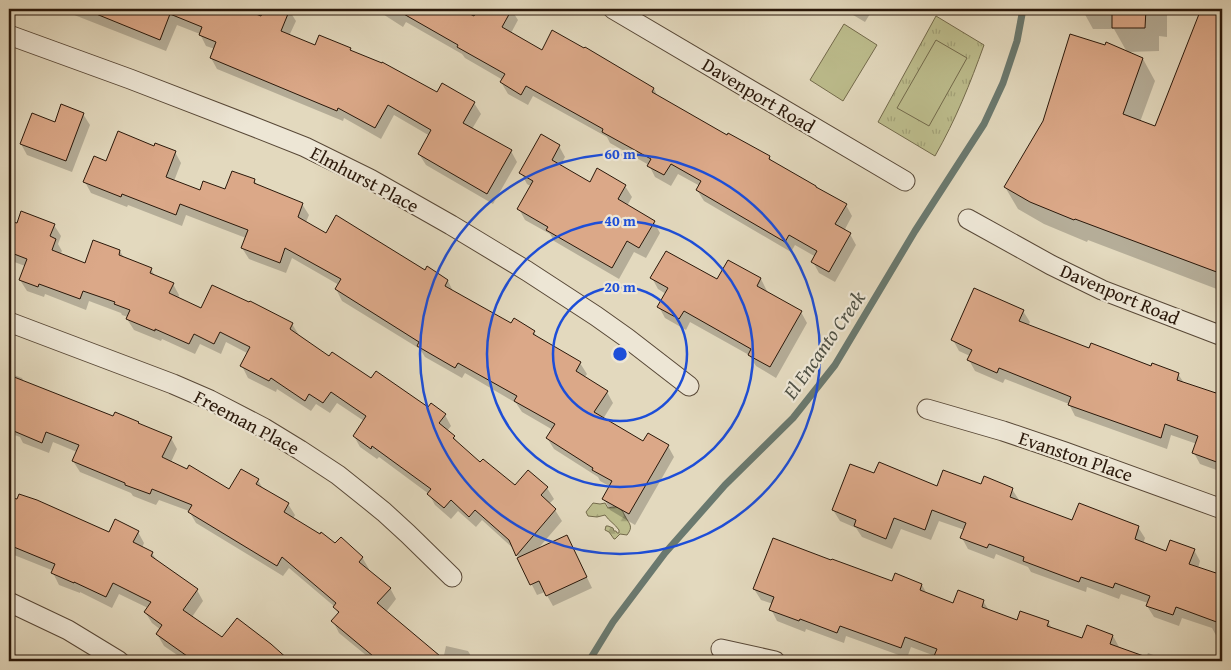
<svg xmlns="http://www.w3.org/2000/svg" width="1231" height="670" font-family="'Gentium Book Plus',serif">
	<defs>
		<pattern id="grass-tufts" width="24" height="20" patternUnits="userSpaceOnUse" patternTransform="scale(1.25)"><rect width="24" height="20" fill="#bcbc8c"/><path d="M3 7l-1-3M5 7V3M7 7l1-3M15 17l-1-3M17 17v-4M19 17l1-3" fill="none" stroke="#a2a177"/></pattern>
		<pattern id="forest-firs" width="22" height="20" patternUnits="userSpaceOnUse" patternTransform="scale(1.25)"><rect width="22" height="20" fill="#bcbc8c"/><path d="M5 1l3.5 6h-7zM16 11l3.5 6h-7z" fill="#a2a177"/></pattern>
	</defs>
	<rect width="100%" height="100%" fill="#e3d9be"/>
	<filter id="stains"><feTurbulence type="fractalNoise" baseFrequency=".004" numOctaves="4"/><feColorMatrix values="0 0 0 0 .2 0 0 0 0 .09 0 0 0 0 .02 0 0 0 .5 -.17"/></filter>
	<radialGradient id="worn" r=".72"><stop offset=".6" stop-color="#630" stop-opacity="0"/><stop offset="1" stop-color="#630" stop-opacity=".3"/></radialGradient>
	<path fill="url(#grass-tufts)" stroke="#736a4b" d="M936 16 984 45C970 84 956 119 935 156L878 122Z"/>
	<path fill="url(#forest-firs)" stroke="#736a4b" d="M593 503 600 504 605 503 608 508C612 507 617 506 620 509 624 512 623 513 625 516 629 524 634 526 627 535L620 534 615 539H614L609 532 605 530 606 526H608L613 528 614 531H616L617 533H619V530C615 524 609 521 605 515L597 517 588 516 586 512Z"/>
	<g fill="#bcbc8c" stroke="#736a4b">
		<polygon points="844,24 877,45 843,101 810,80"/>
		<polygon points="936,40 967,58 929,126 897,108"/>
	</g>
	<g fill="#0003">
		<polygon points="59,9 240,9 262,18 266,9 287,9 289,10 296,21 289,36 316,47 350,49 352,52 437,94 474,103 481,114 472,129 511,151 517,162 493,204 426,165 419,154 430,136 394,115 381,139 344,118 343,121 217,69 211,58 215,49 206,46 200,34 177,25 166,51"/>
		<polygon points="375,9 511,9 518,20 511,33 542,52 654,89 658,97 727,137 769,157 773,163 846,205 852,216 844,231 850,234 856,245 835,282 819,273 813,262 816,257 795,245 791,252 704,201 697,190 700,186 678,174 671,186 655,177 649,165 610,143 607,137 533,96 528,105 508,94 501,82 503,80 465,58 462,54 406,22 403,27"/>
		<polygon points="843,9 873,9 865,22"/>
		<polygon points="1082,9 1167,9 1167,37 1159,36 1159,51 1127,52 1114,29 1093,29"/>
		<polygon points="1203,9 1222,9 1222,291 1088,240 1087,242 1044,224 1018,209 1005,187 1143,59 1155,81 1140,122 1155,128"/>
		<polygon points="83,114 90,125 72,172 27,155 21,144 55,123"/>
		<polygon points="559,146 565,157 560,166 590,183 625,186 632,197 627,206 654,222 660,233 646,258 634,252 619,279 554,241 550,234 525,220 519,209 532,187 527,184 521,173"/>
		<polygon points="155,147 175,152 181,163 174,181 200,191 226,191 254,180 258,186 302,204 309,215 306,222 326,234 425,271 427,268 448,281 454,293 511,325 534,332 538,339 580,363 587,374 584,378 607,392 613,403 603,419 644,442 668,446 674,457 635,525 610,510 604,499 611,487 600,481 598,477 554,449 547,438 553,430 522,412 516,403 465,373 462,378 425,357 420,349 342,301 336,289 339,285 292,258 286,273 249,259 242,248 246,238 186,215 182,226 128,205 127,207 91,193 85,182 107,163"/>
		<polygon points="9,222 17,225 54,225 61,236 58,244 62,251 60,255 86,264 120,251 124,258 151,269 155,276 173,284 179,295 178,299 202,310 292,324 299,335 329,358 428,409 445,415 451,426 447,431 454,437 460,446 480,464 515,487 528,471 547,488 554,499 549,504 555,510 562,521 536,551 567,537 573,548 592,588 553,606 545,592 537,595 514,549 482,520 476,527 458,511 451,519 435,505 429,494 379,457 377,459 360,447 354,436 364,421 337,403 330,413 316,404 311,411 277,389 276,392 248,378 242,366 249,354 226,342 221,354 200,344 195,354 162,339 161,341 134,330 127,319 128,317 122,315 121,313 89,301 86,310 45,294 44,297 27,291 20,280 25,266 9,260"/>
		<polygon points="728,261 761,279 767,291 766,292 801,312 807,323 776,378 756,366 749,355 690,322 686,330 665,318 659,307 666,294 658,289 652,278 717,281"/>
		<polygon points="1023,311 1030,322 1028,326 1090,350 1178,374 1184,383 1215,394 1216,391 1222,393 1222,472 1200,464 1194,453 1197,444 1171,435 1167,449 1075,416 1069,404 1005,379 1003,383 975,371 969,360 970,356 959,351 953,340"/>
		<polygon points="9,373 22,378 24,382 114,418 138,423 139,425 171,438 177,449 171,462 229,490 258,480 263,489 288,504 295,515 293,519 335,545 362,557 369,569 368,570 390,588 396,599 386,612 443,660 446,646 468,651 474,661 373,661 339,633 333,621 339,615 335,607 289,568 283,576 196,523 189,511 159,500 156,505 133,496 131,493 80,472 73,461 77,452 53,442 49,453 23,443 20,437 9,433"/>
		<polygon points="875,475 938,488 982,486 1012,489 1019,500 1018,501 1073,522 1138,527 1145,538 1143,544 1167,552 1194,550 1200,561 1198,568 1222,577 1222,639 1217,637 1212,628 1182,618 1179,626 1154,617 1147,606 1148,603 1121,594 1119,599 1087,587 1086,592 1031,572 1028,567 996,554 994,559 968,549 962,538 965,530 939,521 931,540 901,529 892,549 862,537 856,528 840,521 833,510"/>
		<polygon points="9,498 110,534 138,532 144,543 142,548 152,553 157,561 197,590 203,601 192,617 222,639 270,645 288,661 186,661 164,646 157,634 161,630 152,623 145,612 148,608 119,594 112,608 80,592 80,593 59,585 53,573 54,571 14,555 12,561 9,560"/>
		<polygon points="892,583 922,585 927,594 954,605 983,601 990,612 1018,622 1048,622 1053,630 1083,640 1113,636 1119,647 1146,658 1148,653 1170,661 938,661 935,656 911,647 907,658 846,636 844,643 806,629 805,632 777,621 771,609 773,604 761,600 754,589"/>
		<polygon points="13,653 28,661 9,661"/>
	</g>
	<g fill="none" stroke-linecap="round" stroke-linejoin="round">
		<polyline stroke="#6a796f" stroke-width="7" points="589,661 613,622 665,553 725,485 793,418 835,365 915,231 984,124 1003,83 1017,41 1023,9"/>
	</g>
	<g fill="#dba888" stroke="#2a180a">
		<polygon points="84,9 243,9 261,16 264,9 290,9 281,31 315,45 319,35 351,48 350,50 382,63 382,62 437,92 442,83 475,102 463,123 512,150 487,194 418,154 431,130 388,105 375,128 338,108 337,111 210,58 216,42 199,35 202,27 170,14 160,40"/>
		<polygon points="395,9 460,9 474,16 478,9 512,9 502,27 542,50 552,30 584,48 585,47 654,88 652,92 727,135 728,133 770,156 769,159 816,186 816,187 847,204 835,224 851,233 829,272 811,262 817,251 789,235 785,242 696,190 701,181 671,164 664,175 647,166 651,159 602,132 603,129 526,86 521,95 500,82 505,74 457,47 458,45"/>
		<polygon points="1112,9 1146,9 1145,28 1112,28"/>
		<polygon points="1201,9 1222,9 1222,274 1075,219 1074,220 1030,202 1004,187 1043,121 1070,34 1105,45 1106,42 1143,58 1123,114 1155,126"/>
		<polygon points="61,104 84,113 66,161 20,144 32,113 55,122"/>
		<polygon points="118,131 154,146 155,143 176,151 166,177 200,190 203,181 225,189 232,171 255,179 254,183 303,203 298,217 326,233 336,215 425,270 427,266 448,280 445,286 511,323 514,318 535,331 533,334 581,362 576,371 608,391 594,412 643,441 648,433 669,445 629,514 602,499 612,481 592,470 593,468 546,438 555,424 514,401 517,396 458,363 455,368 417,346 419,342 335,289 341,279 285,248 280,263 241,248 248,230 180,204 176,215 122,194 121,197 83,182 94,156 106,161"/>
		<polygon points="541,134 560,145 552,160 590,182 597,168 626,185 618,199 655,221 639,248 627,241 612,268 546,230 548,227 517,209 533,181 519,173"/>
		<polygon points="21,211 55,224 50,236 56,239 52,250 85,263 93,240 120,250 119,255 152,268 150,273 174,283 169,293 201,308 212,285 249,302 250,301 293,323 290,329 329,356 332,352 371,378 376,371 428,407 431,403 446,414 439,423 455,436 453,438 480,462 483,459 515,485 528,470 548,487 541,495 556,509 516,556 509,540 475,510 469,517 451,500 444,508 427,494 431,489 372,446 371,449 353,436 366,416 331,392 323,403 309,394 305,401 271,378 269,381 240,366 250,347 220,332 214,344 194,334 189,344 155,329 155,331 126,319 130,310 114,304 115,302 83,291 80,299 39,284 38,287 19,280 27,259 9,252 9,221 17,223"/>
		<polygon points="666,251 717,279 728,260 761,278 757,286 802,311 770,367 748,355 751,349 684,311 679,319 657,307 668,288 650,278"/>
		<polygon points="974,288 1024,310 1019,321 1089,348 1091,343 1151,366 1152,363 1179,373 1177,380 1222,395 1222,464 1192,453 1198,436 1165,424 1161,438 1068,405 1071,397 999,368 997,373 967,360 972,350 951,340"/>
		<polygon points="9,375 113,416 115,412 139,422 138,423 172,437 162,457 187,469 189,465 229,489 241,469 259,479 256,484 289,503 284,512 320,534 321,532 335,543 341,537 363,557 359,562 391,588 377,603 446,661 379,661 331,621 339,612 333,607 336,603 282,557 277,566 188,512 192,505 152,489 150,494 125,485 125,483 72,461 79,445 46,432 42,443 9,429"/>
		<polygon points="879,462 937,486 943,470 981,484 984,476 1013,488 1010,497 1072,520 1079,503 1139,526 1135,539 1166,551 1170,540 1195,549 1189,564 1222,575 1222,624 1176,607 1173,615 1146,606 1150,596 1115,583 1113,588 1081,577 1079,582 1023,561 1024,557 989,544 987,548 960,538 966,523 932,510 925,530 894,518 886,539 854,526 856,520 832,510 850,464 874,473"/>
		<polygon points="19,494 37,500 109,532 115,519 139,531 133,542 153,552 151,556 198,589 183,610 222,637 237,618 271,644 290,661 194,661 156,634 162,625 144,612 151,602 113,583 106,597 74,582 74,583 51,573 55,564 9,545 9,497 17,499"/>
		<polygon points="567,535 587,577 546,596 539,581 530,585 517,558"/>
		<polygon points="773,538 831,560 832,559 892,581 895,573 922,584 920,590 953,603 958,590 984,600 982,607 1017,620 1020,611 1049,621 1047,626 1082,638 1087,625 1113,635 1110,644 1152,659 1152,661 948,661 934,656 937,649 905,637 901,648 840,626 837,633 800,619 799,621 769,610 774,597 753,589"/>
	</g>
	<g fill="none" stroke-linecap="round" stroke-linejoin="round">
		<g stroke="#584837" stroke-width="21">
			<g id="street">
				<polyline points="613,9 905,181"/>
				<polyline points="9,35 130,79 257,128 305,147 370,179 451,225 527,271 596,316 627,338 689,386"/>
				<polyline points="968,219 1051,265 1102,290 1222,336"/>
				<polyline points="9,322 173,384 210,400 264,428 300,450 338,475 363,495 384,512 408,534 452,577"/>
				<polyline points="927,409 1003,431 1065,452 1222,509"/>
				<polyline points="9,602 68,630 119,661"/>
				<polyline points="721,649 775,661"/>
			</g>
		</g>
		<use href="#street" stroke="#ede6d5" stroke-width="19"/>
	</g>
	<g fill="none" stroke="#1d4ed8" stroke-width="2.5">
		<circle cx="620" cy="354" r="67"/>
		<circle cx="620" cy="354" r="133"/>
		<circle cx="620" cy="354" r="200"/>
	</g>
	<g text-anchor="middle" stroke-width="4.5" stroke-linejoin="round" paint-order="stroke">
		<g font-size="19" fill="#2a180a" stroke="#ede6d5">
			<text transform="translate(759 95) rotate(31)" y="7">Davenport Road</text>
			<text transform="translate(365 179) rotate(28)" y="7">Elmhurst Place</text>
			<text transform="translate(1120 294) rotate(23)" y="7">Davenport Road</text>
			<text transform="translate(247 422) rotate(28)" y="7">Freeman Place</text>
			<text transform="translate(1076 456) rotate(19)" y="7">Evanston Place</text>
		</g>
		<g font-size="20" font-style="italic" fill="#4f5145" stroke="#ede6d5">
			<text transform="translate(824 345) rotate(-55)" y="7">El Encanto Creek</text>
		</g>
	</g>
	<circle cx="620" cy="354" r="8" fill="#1d4ed8" stroke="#ede6d5" stroke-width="2.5"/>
	<g font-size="15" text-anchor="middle" font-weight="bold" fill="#1d4ed8" stroke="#ede6d5" stroke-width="4.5" stroke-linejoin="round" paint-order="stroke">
		<text x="620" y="159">60 m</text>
		<text x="620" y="226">40 m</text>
		<text x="620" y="292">20 m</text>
	</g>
	<rect width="1231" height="670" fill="none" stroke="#e3d9be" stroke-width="30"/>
	<rect x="10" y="10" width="1211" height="650" fill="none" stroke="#2a180a" stroke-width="2.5"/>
	<rect x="15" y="15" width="1201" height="640" fill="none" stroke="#2a180a"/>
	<rect width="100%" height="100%" filter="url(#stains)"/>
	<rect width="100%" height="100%" fill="url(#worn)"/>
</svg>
